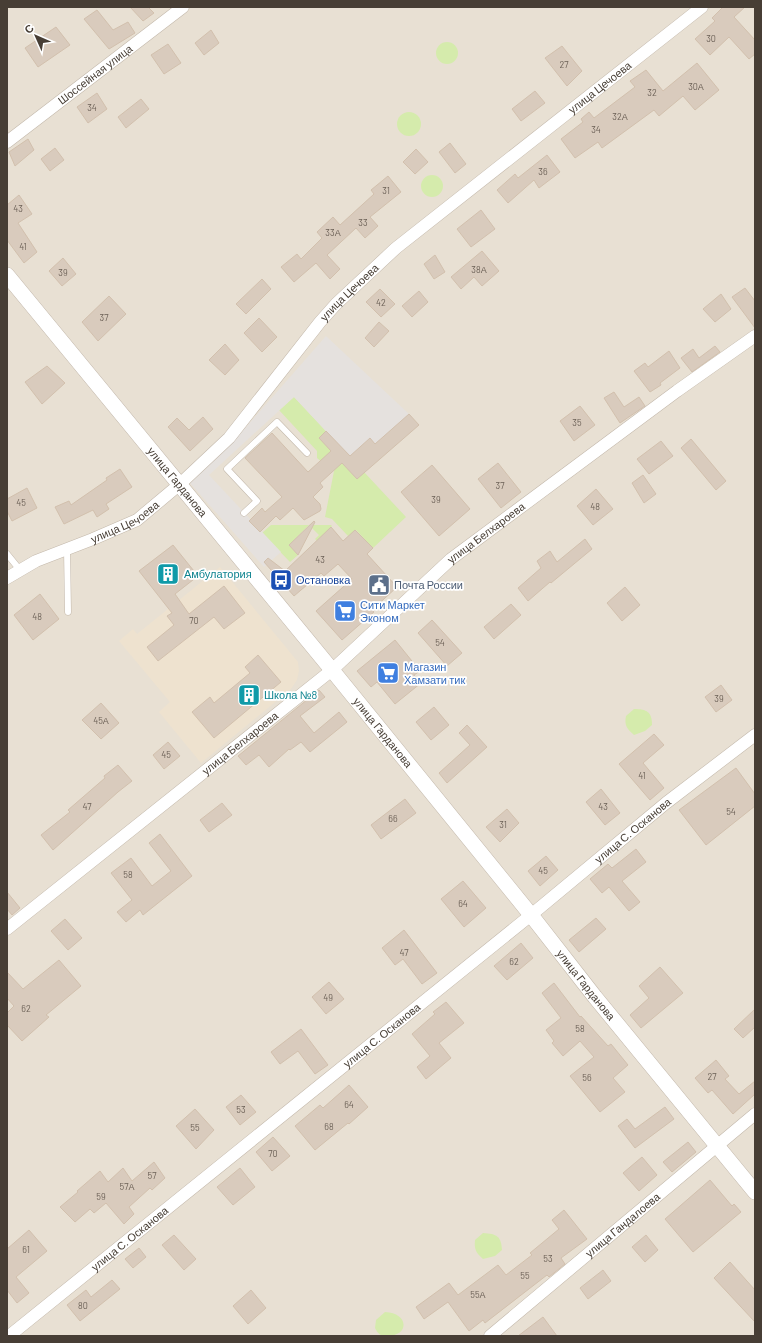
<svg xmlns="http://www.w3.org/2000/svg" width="762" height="1343" font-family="Barlow,sans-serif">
	<rect width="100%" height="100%" fill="#f4eee6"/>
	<rect fill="#e8e0d3" x="7" y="7" width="748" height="1329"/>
	<polygon fill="#eee2cf" points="220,567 298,662 299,671 297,680 291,689 201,763 159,712 170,702 119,641 133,629 137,634"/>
	<g fill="#d5ebac">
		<circle cx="447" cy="53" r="11"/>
		<circle cx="409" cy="124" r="12"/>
		<circle cx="432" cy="186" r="11"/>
		<polygon points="294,397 326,431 319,438 336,456 323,463 317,458 317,451 279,410"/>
		<polygon points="340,461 357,479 364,472 406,517 373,548 356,530 348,536 332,519 325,517 335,466"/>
		<polygon points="271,525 331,525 332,526 317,541 315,539 319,535 309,525 289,545 298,555 290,562 262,533"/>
		<path d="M634 709C647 709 652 712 652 725L645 731 634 735C627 729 624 725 626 716Z"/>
		<path d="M483 1233C497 1234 501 1236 502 1250L495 1256 483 1259C476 1253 474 1249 475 1240Z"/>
		<path d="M385 1312C409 1313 410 1336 387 1336 384 1336 382 1336 381 1335 378 1334 376 1330 375 1328L376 1320Z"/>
	</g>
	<polygon fill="#e5e1de" points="326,336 409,414 364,472 294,397 209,475 281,552 264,567 190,483 232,443"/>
	<g fill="#d9cbbd" stroke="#d2c0ad">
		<polygon points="130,7 148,7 154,13 143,21"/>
		<polygon points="723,7 745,7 734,17 755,40 755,54 749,59 729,37 710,55 695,39 715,21 712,18"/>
		<polygon points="97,10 113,30 128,22 135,33 109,49 84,19"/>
		<polygon points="56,27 70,45 38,67 25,48"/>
		<polygon points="211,30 219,43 204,55 195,43"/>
		<polygon points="168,44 181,63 164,74 151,55"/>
		<polygon points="562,46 582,71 567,86 545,58"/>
		<polygon points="697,63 719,90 695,110 683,96 659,116 654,110 602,148 598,142 575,158 561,139 583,122 581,119 589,112 594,118 635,87 630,81 646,70 663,91"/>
		<polygon points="535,91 545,103 521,121 512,109"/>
		<polygon points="97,93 107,109 88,123 77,107"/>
		<polygon points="141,99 149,109 126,128 118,117"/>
		<polygon points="28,139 34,150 15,166 9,152"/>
		<polygon points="450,143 466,164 455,173 439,152"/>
		<polygon points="55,148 64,160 50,171 41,159"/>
		<polygon points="416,149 428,162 415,174 403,162"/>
		<polygon points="547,155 560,172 539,188 534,180 508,203 497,190 515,174 518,178"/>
		<polygon points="388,176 401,192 370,217 378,226 365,238 356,228 327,255 340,269 330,279 316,263 294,282 281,267 297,254 301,259 322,238 317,232 333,217 340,225 374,194 371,190"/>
		<polygon points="19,195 32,214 18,223 37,252 24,263 7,240 7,205"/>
		<polygon points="481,210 495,229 471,247 457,229"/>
		<polygon points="482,251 499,271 482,286 474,277 461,289 451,277"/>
		<polygon points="435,255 445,272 434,279 424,264"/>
		<polygon points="63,258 76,274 62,286 49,271"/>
		<polygon points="262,279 271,289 246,314 236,304"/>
		<polygon points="745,288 755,301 755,328 732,297"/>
		<polygon points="380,289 395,304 381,317 366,302"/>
		<polygon points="419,291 428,302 412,317 402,306"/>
		<polygon points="721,294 731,309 715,322 703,309"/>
		<polygon points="109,296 126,314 98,341 82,322"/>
		<polygon points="259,318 277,337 262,352 244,333"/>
		<polygon points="379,322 389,331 374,347 365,338"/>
		<polygon points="225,344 239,360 225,375 209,360"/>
		<polygon points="715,346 720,352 692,372 681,358 693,349 699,358"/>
		<polygon points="669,351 680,368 660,383 661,385 650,392 634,371 645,363 648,367"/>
		<polygon points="47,366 65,383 42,404 25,382"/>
		<polygon points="614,392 624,407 639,397 645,406 620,423 604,398"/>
		<polygon points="580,406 595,425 574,441 560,421"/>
		<polygon points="409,414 419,425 357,479 342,463 320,483 323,487 313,497 320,504 321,509 320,511 304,520 293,508 280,520 276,516 260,532 249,521 262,508 265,512 282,497 245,458 272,433 308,472 331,451 319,438 326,431 350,456 370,438 375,444"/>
		<polygon points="203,417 213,429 190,451 168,427 177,418 189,430"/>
		<polygon points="691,439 726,481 716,490 681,448"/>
		<polygon points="661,441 673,456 649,474 637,459"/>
		<polygon points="498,463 521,492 501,508 478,479"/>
		<polygon points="432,465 470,509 439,536 401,492"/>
		<polygon points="120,469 132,487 106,504 109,509 97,517 93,510 64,524 55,507 69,501 71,505 107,480 106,478"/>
		<polygon points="643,475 656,494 644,503 632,483"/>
		<polygon points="27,488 37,508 12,521 7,511 7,499"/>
		<polygon points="596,489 613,509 593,525 577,506"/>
		<polygon points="314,521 315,522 298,555 289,545"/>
		<polygon points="331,527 343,541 355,530 373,548 367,554 397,587 372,610 374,612 342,640 316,611 352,579 338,564 324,576 321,573 294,596 264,562 268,558 285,571"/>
		<polygon points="585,539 592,549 551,583 550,582 528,601 518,588 541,568 537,561 550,551 557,562"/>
		<polygon points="173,545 198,576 175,594 189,614 224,586 245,613 224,629 214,617 158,661 147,647 174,625 167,616 172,613 139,571"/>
		<polygon points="625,587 640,605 622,621 607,603"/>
		<polygon points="40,594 59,619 33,640 14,615"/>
		<polygon points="511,604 521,615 494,639 484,627"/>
		<polygon points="432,620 462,653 447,666 418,633"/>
		<polygon points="395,640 420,671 414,675 421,683 395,704 377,682 371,687 357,671"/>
		<polygon points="258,655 281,682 214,738 192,712 210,697 214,703 250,673 245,667"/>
		<polygon points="721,685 732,700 716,712 705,697"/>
		<polygon points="319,690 325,697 300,716 314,733 339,712 347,722 310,752 301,742 290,750 289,749 269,767 259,755 246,765 238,756"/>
		<polygon points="101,703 119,723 101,739 82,720"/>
		<polygon points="434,707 449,725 431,740 416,722"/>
		<polygon points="467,725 487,747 447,783 439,773 470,745 459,733"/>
		<polygon points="654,734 664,745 643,763 664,788 650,800 619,764"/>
		<polygon points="168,742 180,756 164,769 153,755"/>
		<polygon points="118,765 132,781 118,792 53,850 41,835 70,812 68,810 105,778 104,776"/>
		<polygon points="736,768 755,794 755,806 706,845 679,810"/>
		<polygon points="601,789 620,813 605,825 586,802"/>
		<polygon points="405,799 416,813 381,839 371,825"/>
		<polygon points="222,803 232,815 209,832 200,820"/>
		<polygon points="507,809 519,823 500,842 486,827"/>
		<polygon points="160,834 192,876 143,915 140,910 126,922 117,912 132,900 111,873 131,858 152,886 171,871 149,843"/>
		<polygon points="636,849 646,862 622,881 640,902 629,911 609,887 602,893 590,879 608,864 612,868"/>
		<polygon points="546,856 558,870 540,886 528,871"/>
		<polygon points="463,881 486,908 464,927 441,899"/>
		<polygon points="7,892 20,908 12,915 7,909"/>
		<polygon points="596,918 606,929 579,952 569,940"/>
		<polygon points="65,919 82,938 68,950 51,931"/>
		<polygon points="404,930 437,973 422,984 403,959 395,965 382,948"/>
		<polygon points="521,943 533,958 507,980 494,966"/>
		<polygon points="59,960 81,986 46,1015 49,1017 22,1041 7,1025 7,1013 14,1006 7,998 7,972 23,989"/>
		<polygon points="660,967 683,993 641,1028 630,1015 649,998 639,986"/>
		<polygon points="329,982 344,999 326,1014 312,997"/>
		<polygon points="554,983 580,1017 581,1016 608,1046 611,1044 628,1065 613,1078 625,1092 600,1112 570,1076 594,1057 580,1041 563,1056 552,1043 554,1041 546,1030 561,1018 542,993"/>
		<polygon points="446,1002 464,1023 439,1043 451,1058 426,1079 417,1067 430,1056 412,1034 435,1014 433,1012"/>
		<polygon points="755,1009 755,1027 743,1038 734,1029"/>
		<polygon points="301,1029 328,1065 315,1074 298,1051 280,1064 271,1052"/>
		<polygon points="716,1060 729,1076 725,1079 739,1094 755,1081 755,1094 733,1114 712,1090 708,1093 695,1078"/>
		<polygon points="349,1085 368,1107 349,1124 348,1123 315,1150 295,1126 320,1105 323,1108"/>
		<polygon points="241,1095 256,1112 240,1125 226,1107"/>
		<polygon points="665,1107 674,1119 635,1148 618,1126 627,1119 635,1129"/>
		<polygon points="195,1109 214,1130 196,1149 176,1126"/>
		<polygon points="273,1137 290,1156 272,1171 256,1152"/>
		<polygon points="688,1142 696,1152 672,1172 663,1162"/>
		<polygon points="642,1157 657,1175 639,1191 623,1173"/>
		<polygon points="154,1162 165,1178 152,1190 150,1188 129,1207 134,1214 124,1224 106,1203 94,1213 90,1209 75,1222 60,1207 78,1192 77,1191 100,1171 108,1182 123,1168 132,1181"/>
		<polygon points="240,1168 255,1187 233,1205 217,1187"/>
		<polygon points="710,1180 732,1206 734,1204 741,1212 693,1252 665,1219"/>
		<polygon points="564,1210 587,1239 561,1258 565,1264 549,1277 547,1275 485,1323 483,1320 469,1331 448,1302 424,1319 416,1307 449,1283 458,1295 498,1265 506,1275 532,1255 530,1253 559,1229 552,1220"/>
		<polygon points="29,1230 47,1251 16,1277 29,1293 17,1303 7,1290 7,1249"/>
		<polygon points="174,1235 196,1259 184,1270 162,1245"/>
		<polygon points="646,1235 658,1250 645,1262 632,1247"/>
		<polygon points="139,1248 146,1257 133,1268 125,1259"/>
		<polygon points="730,1262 755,1290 755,1322 714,1278"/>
		<polygon points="603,1270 611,1281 588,1299 580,1288"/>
		<polygon points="112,1280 120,1289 80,1321 67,1305 86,1290 91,1297"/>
		<polygon points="251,1290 266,1308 248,1324 233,1306"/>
		<polygon points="543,1317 557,1336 518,1336"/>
	</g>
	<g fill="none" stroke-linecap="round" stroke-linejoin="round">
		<g stroke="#c3b8ab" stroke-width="7">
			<g id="service">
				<polyline points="244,513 257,501 227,469 277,422 307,453"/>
				<polyline points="67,549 68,612"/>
				<polyline points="7,554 20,570"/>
			</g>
		</g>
		<g stroke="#c3b8ab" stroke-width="13">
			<g id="minor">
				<path id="s1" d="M7 142 183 7"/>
				<path id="s2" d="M7 578 36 561 93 539 137 520 180 484 229 438 320 322 336 304 396 248 702 7"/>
				<path id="s3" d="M7 929 332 670 451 559 677 391 755 336"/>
				<path id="s4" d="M9 1336 531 915 666 803 755 735"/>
				<path id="s5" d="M490 1336 755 1114"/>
			</g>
		</g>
		<g stroke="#c3b8ab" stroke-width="16">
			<g id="tertiary">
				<path id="s6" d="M7 275 332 670 531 915 595 997 755 1192"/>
			</g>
		</g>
		<use href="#service" stroke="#fff" stroke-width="6"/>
		<use href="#minor" stroke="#fff" stroke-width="12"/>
		<use href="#tertiary" stroke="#fff" stroke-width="15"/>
	</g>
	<defs>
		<g id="building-square" transform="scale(1.15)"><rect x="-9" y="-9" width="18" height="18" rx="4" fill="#0f9aa8" stroke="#fff"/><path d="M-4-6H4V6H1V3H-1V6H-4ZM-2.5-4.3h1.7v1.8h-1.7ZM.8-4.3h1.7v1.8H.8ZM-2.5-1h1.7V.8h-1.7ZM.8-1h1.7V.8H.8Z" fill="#fff"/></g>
		<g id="bus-square" transform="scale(1.15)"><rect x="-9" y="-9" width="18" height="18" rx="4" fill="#1a4fb4" stroke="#fff"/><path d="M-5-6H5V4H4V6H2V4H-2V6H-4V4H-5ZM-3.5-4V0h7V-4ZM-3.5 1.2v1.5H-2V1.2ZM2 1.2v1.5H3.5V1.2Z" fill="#fff"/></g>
		<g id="civic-square" transform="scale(1.15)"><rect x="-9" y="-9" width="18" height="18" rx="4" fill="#5c6f8a" stroke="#fff"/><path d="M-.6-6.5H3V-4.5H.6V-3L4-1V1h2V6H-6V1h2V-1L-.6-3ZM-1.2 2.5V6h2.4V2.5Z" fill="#fff"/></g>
		<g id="supermarket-square" transform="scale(1.15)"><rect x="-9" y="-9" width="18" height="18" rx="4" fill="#3f7fe0" stroke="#fff"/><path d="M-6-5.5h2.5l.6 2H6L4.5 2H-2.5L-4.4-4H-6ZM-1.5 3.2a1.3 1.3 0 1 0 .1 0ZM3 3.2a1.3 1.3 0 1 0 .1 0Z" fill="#fff"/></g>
	</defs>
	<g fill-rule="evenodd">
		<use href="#building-square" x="168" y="574"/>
		<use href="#bus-square" x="281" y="580"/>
		<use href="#civic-square" x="379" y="585"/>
		<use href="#supermarket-square" x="345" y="611"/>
		<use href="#supermarket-square" x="388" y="673"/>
		<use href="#building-square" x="249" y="695"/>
	</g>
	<g text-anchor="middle" stroke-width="3.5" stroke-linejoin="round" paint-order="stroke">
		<g font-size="9" fill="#6c6157">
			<text x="711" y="42">30</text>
			<text x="564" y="68">27</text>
			<text x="696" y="90">30А</text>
			<text x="652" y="96">32</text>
			<text x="92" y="111">34</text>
			<text x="620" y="120">32А</text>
			<text x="596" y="133">34</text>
			<text x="543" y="175">36</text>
			<text x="386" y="194">31</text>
			<text x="18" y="212">43</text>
			<text x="363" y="226">33</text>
			<text x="333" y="236">33А</text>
			<text x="23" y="250">41</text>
			<text x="479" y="273">38А</text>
			<text x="63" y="276">39</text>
			<text x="381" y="306">42</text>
			<text x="104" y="321">37</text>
			<text x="577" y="426">35</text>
			<text x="500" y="489">37</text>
			<text x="436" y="503">39</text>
			<text x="21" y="506">45</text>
			<text x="595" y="510">48</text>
			<text x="320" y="563">43</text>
			<text x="37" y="620">48</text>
			<text x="194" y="624">70</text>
			<text x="440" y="646">54</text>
			<text x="719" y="702">39</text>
			<text x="101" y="724">45А</text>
			<text x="166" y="758">45</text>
			<text x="642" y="779">41</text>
			<text x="87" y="810">47</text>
			<text x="603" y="810">43</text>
			<text x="731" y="815">54</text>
			<text x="393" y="822">66</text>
			<text x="503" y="828">31</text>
			<text x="543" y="874">45</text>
			<text x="128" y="878">58</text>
			<text x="463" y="907">64</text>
			<text x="404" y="956">47</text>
			<text x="514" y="965">62</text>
			<text x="328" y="1001">49</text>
			<text x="26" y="1012">62</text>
			<text x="580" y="1032">58</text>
			<text x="712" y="1080">27</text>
			<text x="587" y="1081">56</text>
			<text x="349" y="1108">64</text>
			<text x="241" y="1113">53</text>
			<text x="329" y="1130">68</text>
			<text x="195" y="1131">55</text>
			<text x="273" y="1157">70</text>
			<text x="152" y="1179">57</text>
			<text x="127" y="1190">57А</text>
			<text x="101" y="1200">59</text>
			<text x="26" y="1253">61</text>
			<text x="548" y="1262">53</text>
			<text x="525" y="1279">55</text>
			<text x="478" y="1298">55А</text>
			<text x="83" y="1309">80</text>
		</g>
		<g font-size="11" fill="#473e35" stroke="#fff">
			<text dy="4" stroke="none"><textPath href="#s1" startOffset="111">Шоссейная улица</textPath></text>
			<text dy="4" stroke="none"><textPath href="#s2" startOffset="779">улица Цечоева</textPath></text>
			<text dy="4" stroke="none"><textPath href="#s2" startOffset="455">улица Цечоева</textPath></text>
			<text dy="4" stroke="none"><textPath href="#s6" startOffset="268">улица Гарданова</textPath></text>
			<text dy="4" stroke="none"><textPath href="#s2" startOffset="131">улица Цечоева</textPath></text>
			<text dy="4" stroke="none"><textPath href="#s3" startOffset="622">улица Белхароева</textPath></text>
			<text dy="4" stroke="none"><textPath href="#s6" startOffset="592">улица Гарданова</textPath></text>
			<text dy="4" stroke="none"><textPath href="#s3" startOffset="298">улица Белхароева</textPath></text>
			<text dy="4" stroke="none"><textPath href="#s4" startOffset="803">улица С. Осканова</textPath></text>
			<text dy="4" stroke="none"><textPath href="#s6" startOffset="916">улица Гарданова</textPath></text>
			<text dy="4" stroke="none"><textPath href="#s4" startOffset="479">улица С. Осканова</textPath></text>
			<text dy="4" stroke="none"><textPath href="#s5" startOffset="173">улица Гандалоева</textPath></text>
			<text dy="4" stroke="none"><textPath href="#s4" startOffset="155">улица С. Осканова</textPath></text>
		</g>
		<g font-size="11" fill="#0d838f" stroke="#fff" text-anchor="start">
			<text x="184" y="578">Амбулатория</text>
			<text x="264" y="699">Школа №8</text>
		</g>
		<g font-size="11" fill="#164399" stroke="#fff" text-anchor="start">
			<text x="296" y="584">Остановка</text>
		</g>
		<g font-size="11" fill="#4e5e75" stroke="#fff" text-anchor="start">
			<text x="394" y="589">Почта России</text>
		</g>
		<g font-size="11" fill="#366cbe" stroke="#fff" text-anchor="start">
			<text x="360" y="609">Сити Маркет<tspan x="360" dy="13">Эконом</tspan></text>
			<text x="404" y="671">Магазин<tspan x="404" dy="13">Хамзати тик</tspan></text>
		</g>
	</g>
	<rect width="762" height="1343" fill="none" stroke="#473e35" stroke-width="16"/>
	<g transform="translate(36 36) rotate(315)" stroke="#ffffff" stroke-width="3" paint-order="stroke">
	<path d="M0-3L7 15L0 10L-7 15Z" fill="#473e35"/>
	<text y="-6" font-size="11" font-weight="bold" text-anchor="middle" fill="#473e35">С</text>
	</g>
</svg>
